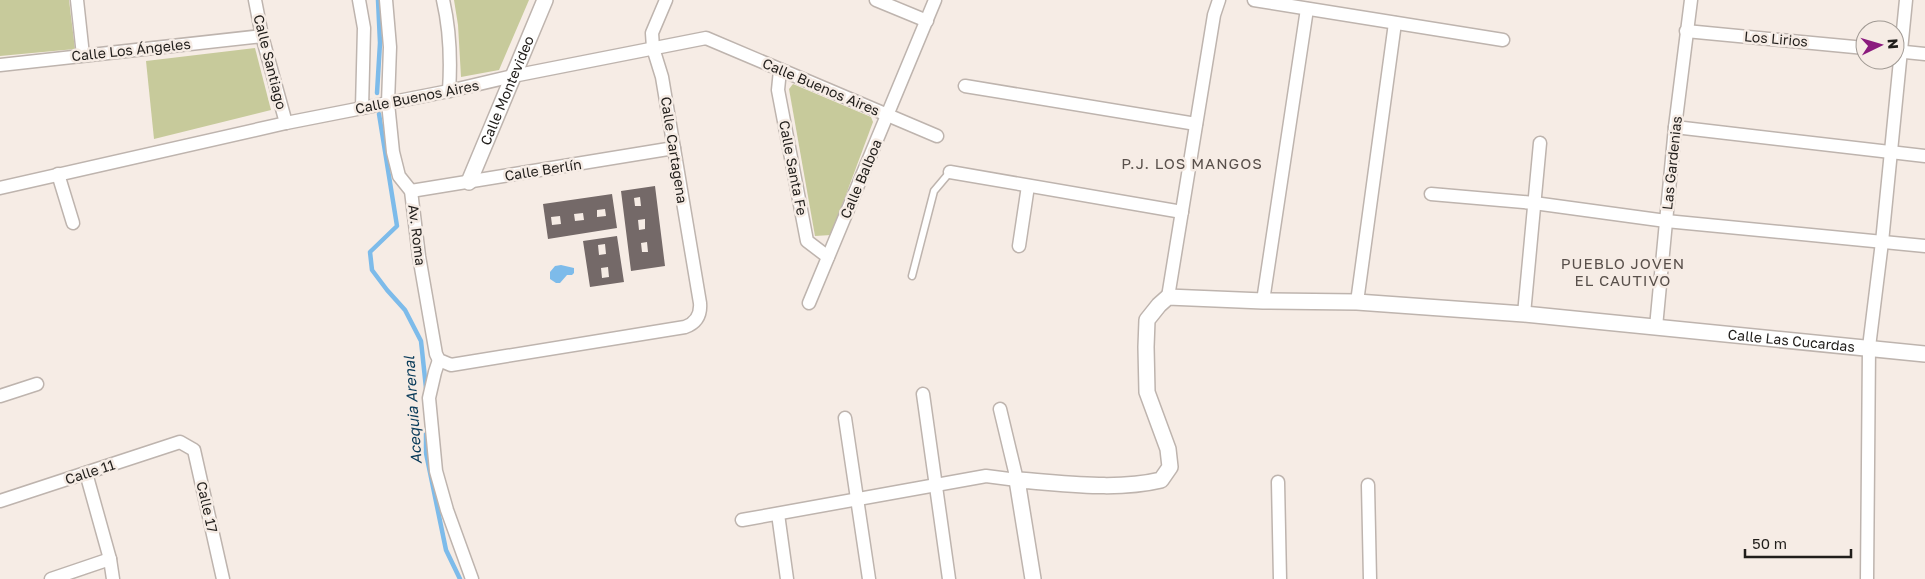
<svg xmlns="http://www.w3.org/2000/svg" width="1925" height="579" font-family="'Golos Text',sans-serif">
	<rect width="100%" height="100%" fill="#f6ece5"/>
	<g fill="#c7ca9b">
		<polygon points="0,0 69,0 75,49 0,56"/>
		<polygon points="454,0 529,0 499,70 461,77 458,25"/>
		<polygon points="255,48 271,110 154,139 146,61"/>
		<polygon points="793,84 871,117 873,122 831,235 815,236 789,89"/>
	</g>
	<polygon fill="#7dbbea" points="561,265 574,268 574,273 572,275 567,275 560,283 556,283 550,279 550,272 555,266"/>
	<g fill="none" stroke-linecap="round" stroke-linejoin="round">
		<g stroke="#7dbbea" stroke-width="4.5">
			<polyline points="377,93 380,43 378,0"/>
			<polyline points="379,114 397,226 370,252 372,270 387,290 405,310 421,341 426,388"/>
			<polyline points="426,430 426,453 446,550 460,579"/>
		</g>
	</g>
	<g fill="#746968" fill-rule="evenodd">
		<path d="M655 186 665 266 631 271 621 191ZM640 197 641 206H635L634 198ZM645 219V229L639 230 638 220ZM647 242 648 252H642L641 243Z"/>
		<path d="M612 194 617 228 548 239 543 204ZM605 209 606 216 597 217V210ZM583 213 584 220 575 221 574 214ZM560 216 561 224 552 225 551 217Z"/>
		<path d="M617 236 624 282 590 287 583 241ZM605 244 606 254 599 255 598 245ZM608 267 609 277 602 278 601 268Z"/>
	</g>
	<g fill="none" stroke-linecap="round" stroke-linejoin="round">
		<g stroke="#beb4ae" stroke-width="9">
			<polyline id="service" points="912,276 934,191 950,172"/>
		</g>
		<g stroke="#beb4ae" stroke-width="15">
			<g id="minor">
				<polyline points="77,0 83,55"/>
				<polyline points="255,0 262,36 286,123"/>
				<polyline points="359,0 364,28 362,108"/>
				<path d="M386 0 390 47 388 103 393 152 399 176 411 191 419 256 436 354 439 360 451 365 685 327C696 323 701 315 700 303L662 77 653 48 652 33 666 0"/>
				<path d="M443 0C450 30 451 61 449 91"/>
				<polyline points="876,0 927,21"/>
				<polyline points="1254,0 1503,40"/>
				<polyline points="1686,31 1865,48"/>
				<polyline points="1895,51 1925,54"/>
				<polyline points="0,65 262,36"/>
				<polyline points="780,70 778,90 807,241 828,257"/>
				<polyline points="965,86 1196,124"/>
				<polyline points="1675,127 1925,156"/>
				<polyline points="950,172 1182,212"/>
				<polyline points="58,174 73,223"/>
				<polyline points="0,188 286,123 449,91 513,76 706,38 937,136"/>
				<polyline points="411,191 674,148"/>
				<polyline points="1431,194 1534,203 1666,221 1925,246"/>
				<polyline points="1019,246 1028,186"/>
				<polyline points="1168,297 1214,15 1219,0"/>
				<polyline points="1263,301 1307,9"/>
				<polyline points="1357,302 1395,23"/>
				<polyline points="809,303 935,0"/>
				<polyline points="1524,314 1540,143"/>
				<polyline points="1656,327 1675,127 1691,0"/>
				<polyline points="439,360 435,372 429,398 436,471 447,510 472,579"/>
				<polyline points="923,394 949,579"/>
				<polyline points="0,396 37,384"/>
				<polyline points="845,418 869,579"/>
				<polyline points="86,473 110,559 113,579"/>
				<polyline points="1278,482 1280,579"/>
				<polyline points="1368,485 1370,579"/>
				<polyline points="0,501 180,442 194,450 223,579"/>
				<polyline points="778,514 787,579"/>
				<polyline points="742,520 986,476 1017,480 1000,409"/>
				<polyline points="51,579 110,559"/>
				<polyline points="1867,579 1869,347 1882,242 1906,0"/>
			</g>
		</g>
		<g stroke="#beb4ae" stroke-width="18">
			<g id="tertiary">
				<path id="s1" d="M469 182 545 0"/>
				<path id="s2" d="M1033 579 1017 480C1064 483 1115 491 1161 480L1170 467 1168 449 1147 392 1146 347 1147 320 1159 305 1168 297 1263 301 1357 302 1524 314 1925 354"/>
			</g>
		</g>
		<use href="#service" stroke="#fff" stroke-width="6"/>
		<use href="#minor" stroke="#fff" stroke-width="12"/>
		<use href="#tertiary" stroke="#fff" stroke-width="15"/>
	</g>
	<g text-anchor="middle" stroke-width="5" stroke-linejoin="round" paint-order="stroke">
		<g font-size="14" fill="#211e1b" stroke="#f6ece5">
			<text transform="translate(1776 39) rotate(5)" y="5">Los Lirios</text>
			<text transform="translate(131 50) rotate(-6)" y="5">Calle Los Ángeles</text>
			<text transform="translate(270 62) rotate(76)" y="5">Calle Santiago</text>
			<text transform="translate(821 87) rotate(23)" y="5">Calle Buenos Aires</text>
			<text dy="5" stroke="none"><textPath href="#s1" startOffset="99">Calle Montevideo</textPath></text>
			<text transform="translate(417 97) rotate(-11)" y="5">Calle Buenos Aires</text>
			<text transform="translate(674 150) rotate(81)" y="5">Calle Cartagena</text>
			<text transform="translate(1672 163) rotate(-84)" y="5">Las Gardenias</text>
			<text transform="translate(793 168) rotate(79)" y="5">Calle Santa Fe</text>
			<text transform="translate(543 170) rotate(-9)" y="5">Calle Berlín</text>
			<text transform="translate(861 179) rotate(-67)" y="5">Calle Balboa</text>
			<text transform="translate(417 235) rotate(83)" y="5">Av. Roma</text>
			<text dy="5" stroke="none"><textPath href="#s2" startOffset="1068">Calle Las Cucardas</textPath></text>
			<text transform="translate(90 472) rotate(-18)" y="5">Calle 11</text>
			<text transform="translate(207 507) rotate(77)" y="5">Calle 17</text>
		</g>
		<g font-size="15" letter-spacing="1" fill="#59504b" stroke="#f6ece5">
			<text x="1192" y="169">P.J. LOS MANGOS</text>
			<text x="1623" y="269">PUEBLO JOVEN<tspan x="1623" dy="17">EL CAUTIVO</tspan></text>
		</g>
		<g font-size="15" font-style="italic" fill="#083a59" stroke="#f6ece5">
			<text transform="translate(413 410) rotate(-94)" y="5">Acequia Arenal</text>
		</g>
	</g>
	<g transform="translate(1880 45) rotate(85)"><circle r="24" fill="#f6ece5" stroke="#a19a94"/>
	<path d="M0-4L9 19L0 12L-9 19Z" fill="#8b1b7e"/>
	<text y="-8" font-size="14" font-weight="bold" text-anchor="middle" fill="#211e1b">N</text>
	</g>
	<path d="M1745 549v8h106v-8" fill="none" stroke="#211e1b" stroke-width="2.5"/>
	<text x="1752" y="549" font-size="15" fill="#211e1b" stroke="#f6ece5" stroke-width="4" paint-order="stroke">50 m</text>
</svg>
